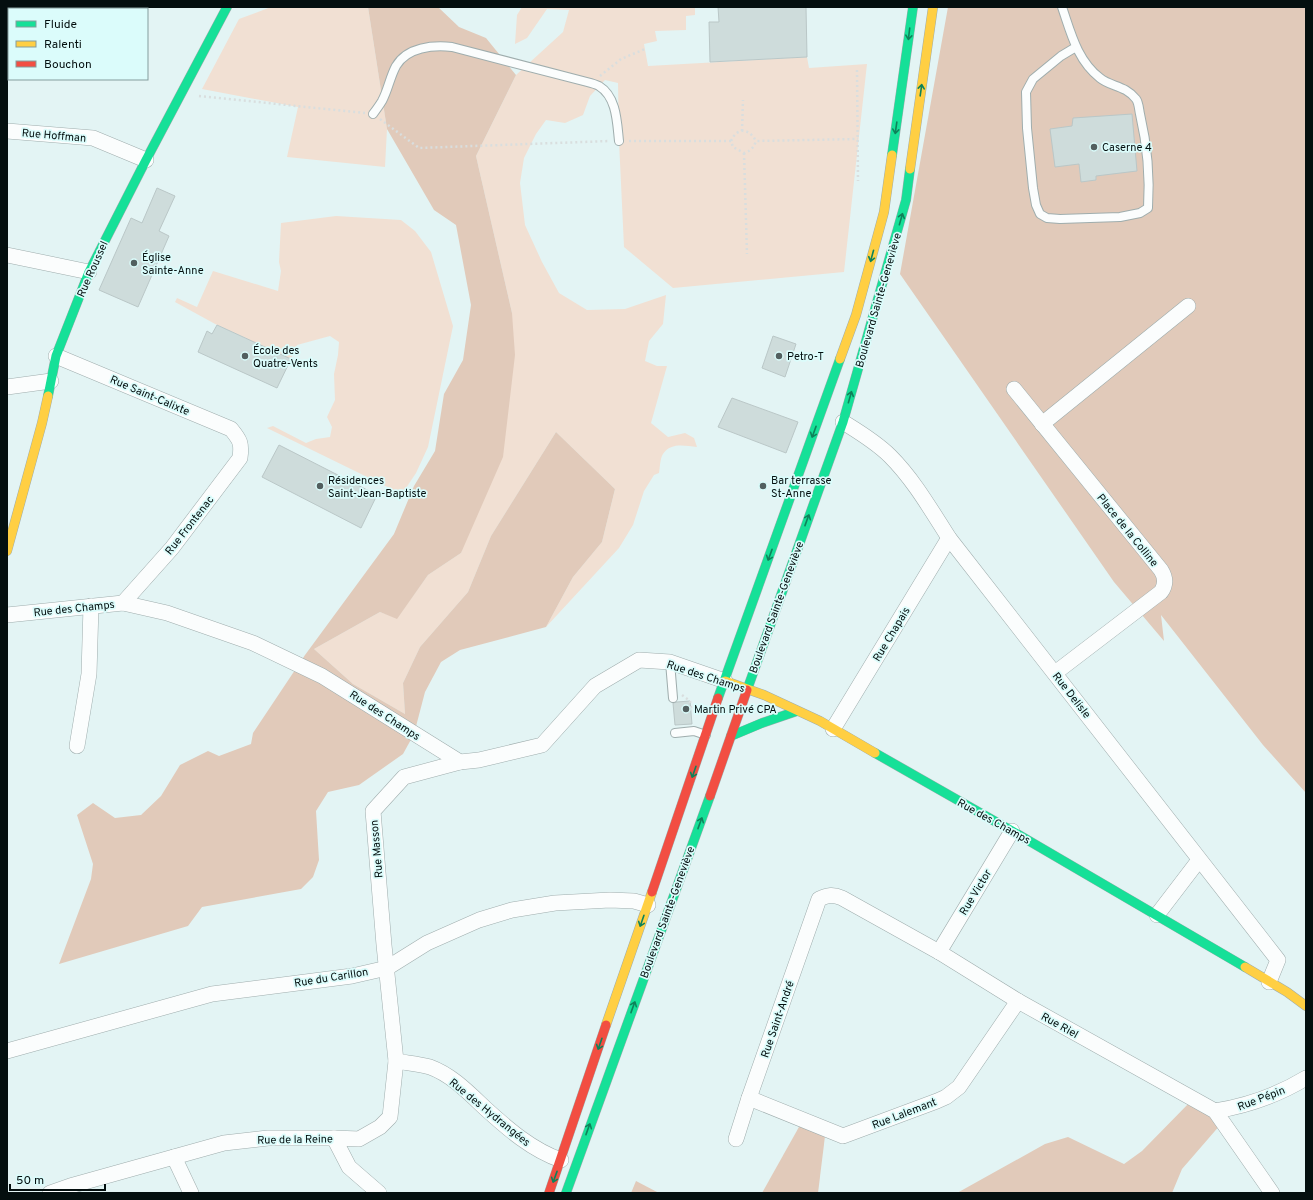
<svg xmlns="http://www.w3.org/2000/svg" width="1313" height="1200" font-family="Overpass,sans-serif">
	<rect width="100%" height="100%" fill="#e3f4f4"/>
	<g fill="#f1e0d3">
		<polygon points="271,7 368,7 387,129 385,167 287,157 298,107 202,89 239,19"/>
		<path d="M522 7H695V15L686 16V30L655 31 657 41 644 44 648 66 807 57 809 68 867 64 844 272 673 288 624 247 619 141 618 83 605 80 590 96 583 115 565 123 546 120 536 134 524 158 520 183 525 225 542 262 559 293 587 310 625 309 666 295 663 324 649 341 645 361 657 366H667L651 423 668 437 685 433 694 438 697 447C685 446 671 442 663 454 660 458 660 468 659 473L654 475 644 491 633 525 619 548 546 627 573 577 602 542 615 489 556 432 491 536 468 592 420 647 403 683 405 714 353 684 314 649 380 612 397 618 428 575 461 553 512 313 476 156 516 75 563 32 569 10 547 9 527 38 515 44 517 15Z"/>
		<polygon points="336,216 401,220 415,231 431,252 453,326 428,447 416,473 402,494 267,428 273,426 306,443 316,439 330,437 332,427 327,417 335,400 334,374 338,355 339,342 330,336 297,345 291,359 217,325 175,302 177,298 197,307 213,271 278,291 281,271 279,262 281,223"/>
	</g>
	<g fill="#e1caba">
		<polygon points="368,7 438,7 459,27 486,38 516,75 476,156 512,313 515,355 503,457 461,553 428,575 397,619 380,612 314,649 353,684 405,714 403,683 420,647 468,592 491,536 556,432 615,489 602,542 573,577 546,627 460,650 441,662 425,692 414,734 403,754 359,785 328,792 316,811 319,860 313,877 301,889 202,907 188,926 59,964 91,879 93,864 77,815 93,803 115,818 141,815 161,796 180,765 208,751 219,756 251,744 253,733 305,655 394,534 414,486 435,451 444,394 463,360 471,305 456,225 434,210 387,129"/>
		<polygon points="948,7 1306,7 1306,793 1263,745 1161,615 1164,641 1114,582 900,274"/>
		<polygon points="1192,1100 1221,1124 1182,1169 1172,1193 957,1193 1045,1144 1068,1137 1124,1164 1142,1151"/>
		<polygon points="804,1118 826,1128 818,1193 762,1193"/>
		<polygon points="636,1181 659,1193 631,1193"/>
	</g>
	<g fill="#cedcdb" stroke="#bac7c7">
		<polygon points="718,7 806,7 807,57 710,62 709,22 719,22"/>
		<polygon points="1132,114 1137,171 1096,176 1096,180 1081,182 1079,164 1055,167 1050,129 1072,126 1073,118"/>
		<polygon points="157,188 175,196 159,231 169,236 138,307 99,290 131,218 142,223"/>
		<polygon points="217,325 291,359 277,388 198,352 207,331 212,334"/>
		<polygon points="773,336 796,344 785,377 762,368"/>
		<polygon points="732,398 798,422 786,453 718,427"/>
		<polygon points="279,445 377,495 361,528 262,477"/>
		<polygon points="690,701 692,724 675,725 673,703 677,702"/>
	</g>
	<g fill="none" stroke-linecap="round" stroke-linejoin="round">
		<g stroke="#9fadad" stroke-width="10">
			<g id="lane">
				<path d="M1062 7C1071 33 1077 60 1100 78 1111 87 1125 85 1136 99 1139 103 1139 110 1140 114 1147 144 1150 177 1148 208L1140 213 1120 217 1060 219 1047 218 1040 214 1036 205 1033 188 1027 128 1026 92 1033 79 1061 56 1076 47"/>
				<path d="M373 114C376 110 379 106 382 101 388 90 390 77 396 66 407 47 433 45 452 47L587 82C591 83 595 84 599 86 617 97 617 123 619 141"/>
				<polyline points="670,662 673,698"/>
				<polyline points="675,733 694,731 706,735"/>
			</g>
		</g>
		<g stroke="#9fadad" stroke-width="16">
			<g id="street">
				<polyline points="7,131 93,138 146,160"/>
				<polyline points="7,255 89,272"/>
				<path d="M56 356 231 429C240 440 242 443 240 458L172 548 123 603"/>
				<polyline points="7,387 51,381"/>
				<path d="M1014 389 1161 570C1166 578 1166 585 1161 592L1055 673"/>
				<path d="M843 422C859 432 876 442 890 456 914 480 931 510 949 538L1278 960 1269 982"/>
				<polyline points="1042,424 1188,306"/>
				<polyline points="7,615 123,603 167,613 253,643 322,676 460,762"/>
				<polyline points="833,729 949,538"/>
				<polyline points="77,746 89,674 91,606"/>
				<polyline points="1157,915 1199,860"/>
				<polyline points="939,952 1012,831"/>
				<polyline points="7,1051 212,994 352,976 387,968 427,943 479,920 512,910 555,903 610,900 634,901 648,905"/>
				<path d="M396 1061C407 1063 419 1064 430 1067 452 1075 469 1093 486 1109 508 1129 532 1150 561 1160"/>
				<polyline points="749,1098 843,1136 937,1101 946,1097 959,1087 1018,1001"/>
				<path d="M1215 1111C1246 1106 1278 1095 1306 1078"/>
				<polyline points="334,1138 349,1167 379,1193"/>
				<path d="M736 1139 749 1098 819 899C828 895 833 894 842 898L939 952 1018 1001 1215 1111 1272 1193"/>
				<polyline points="174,1157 191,1193"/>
				<polyline points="50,1193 70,1186 224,1143 268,1138 334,1138 359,1139 380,1127 390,1117 396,1061 384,945 373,811 404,777 460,762 479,760 542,745 595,686 639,660 670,662 725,681"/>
			</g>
		</g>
		<g stroke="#9fadad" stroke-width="10">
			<g id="fast">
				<polyline points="892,155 913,7"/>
				<polyline points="48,396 56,356 89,272 146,160 227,7"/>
				<polyline points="747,690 843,422 906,200 910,169"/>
				<polyline points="718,698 840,359"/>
				<polyline points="731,736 762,723 797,711"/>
				<polyline points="875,753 1012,831 1245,967"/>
				<polyline points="566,1193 710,796"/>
			</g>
		</g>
		<g stroke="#9fadad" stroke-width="10">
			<g id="slow">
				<polyline points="910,169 933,7"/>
				<polyline points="840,359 856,315 884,212 892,155"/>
				<polyline points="7,551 42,423 48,396"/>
				<polyline points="725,681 764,695 820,721 875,753"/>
				<polyline points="1245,967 1287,992 1306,1006"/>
				<polyline points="606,1025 652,892"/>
			</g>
		</g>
		<g stroke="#9fadad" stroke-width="10">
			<g id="jam">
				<polyline points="710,796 747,690"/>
				<polyline points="652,892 718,698"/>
				<polyline points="549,1193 606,1025"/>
			</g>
		</g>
		<g stroke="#d9dede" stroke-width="2.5" stroke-dasharray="2 3" stroke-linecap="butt">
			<polyline points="857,70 858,181"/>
			<polyline points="600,76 621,59 645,49"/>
			<polyline points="199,96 365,113"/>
			<polyline points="380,119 419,148 610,141"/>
			<polyline points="742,131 743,100"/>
			<path d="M629 141H731L733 147 744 153C751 151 754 147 756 141L858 139"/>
			<path d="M731 141C737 127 749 128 756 141"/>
			<polyline points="744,153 747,254"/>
			<polyline points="682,695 690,701 691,708"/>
		</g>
		<use href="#lane" stroke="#fbfdfd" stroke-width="8"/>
		<use href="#street" stroke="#fbfdfd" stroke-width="15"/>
		<use href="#fast" stroke="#16e098" stroke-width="9"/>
		<use href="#slow" stroke="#ffcf43" stroke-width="9"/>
		<use href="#jam" stroke="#f24e42" stroke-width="9"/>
	</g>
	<defs><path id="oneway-shaft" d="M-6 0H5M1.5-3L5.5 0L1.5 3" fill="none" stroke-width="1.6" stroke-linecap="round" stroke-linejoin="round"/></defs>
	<g stroke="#0e825a">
		<use href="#oneway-shaft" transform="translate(909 34) rotate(97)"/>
		<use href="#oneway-shaft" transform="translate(921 90) rotate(-82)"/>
		<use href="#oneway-shaft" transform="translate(896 128) rotate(98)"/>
		<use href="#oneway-shaft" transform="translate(901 219) rotate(-74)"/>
		<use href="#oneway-shaft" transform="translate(872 256) rotate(105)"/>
		<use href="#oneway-shaft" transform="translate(850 397) rotate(-74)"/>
		<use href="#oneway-shaft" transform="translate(814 432) rotate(110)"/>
		<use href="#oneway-shaft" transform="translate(807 520) rotate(-70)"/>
		<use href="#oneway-shaft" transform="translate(770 555) rotate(110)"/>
		<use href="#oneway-shaft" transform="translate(694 772) rotate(109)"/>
		<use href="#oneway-shaft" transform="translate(700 823) rotate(-70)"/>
		<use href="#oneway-shaft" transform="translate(642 921) rotate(109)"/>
		<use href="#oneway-shaft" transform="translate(633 1007) rotate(-70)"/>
		<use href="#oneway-shaft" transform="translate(600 1044) rotate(109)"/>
		<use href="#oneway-shaft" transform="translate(588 1129) rotate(-70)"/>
		<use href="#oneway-shaft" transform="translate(555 1177) rotate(110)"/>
	</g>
	<g fill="#525f5f" stroke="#dbfcfb" stroke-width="1.5">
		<circle cx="1094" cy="147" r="4"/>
		<circle cx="134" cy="263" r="4"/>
		<circle cx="245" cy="356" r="4"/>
		<circle cx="779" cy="356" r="4"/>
		<circle cx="320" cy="486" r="4"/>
		<circle cx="763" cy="486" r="4"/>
		<circle cx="686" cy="709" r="4"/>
	</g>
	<g text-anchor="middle" stroke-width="3.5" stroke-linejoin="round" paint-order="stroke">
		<g font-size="11" fill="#040f0f" stroke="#dbfcfb">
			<text transform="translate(54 135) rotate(5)" y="4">Rue Hoffman</text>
			<text transform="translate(92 269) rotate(-66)" y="4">Rue Roussel</text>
			<text transform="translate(878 300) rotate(-74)" y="4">Boulevard Sainte-Geneviève</text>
			<text transform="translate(150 395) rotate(23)" y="4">Rue Saint-Calixte</text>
			<text transform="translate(189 525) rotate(-52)" y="4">Rue Frontenac</text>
			<text transform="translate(1128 530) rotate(51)" y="4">Place de la Colline</text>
			<text transform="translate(776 607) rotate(-70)" y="4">Boulevard Sainte-Geneviève</text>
			<text transform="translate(74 608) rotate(-6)" y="4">Rue des Champs</text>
			<text transform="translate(891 634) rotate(-59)" y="4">Rue Chapais</text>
			<text transform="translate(706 676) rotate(18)" y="4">Rue des Champs</text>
			<text transform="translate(1072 695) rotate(52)" y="4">Rue Delisle</text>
			<text transform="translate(385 715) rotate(33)" y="4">Rue des Champs</text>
			<text transform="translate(994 821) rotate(29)" y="4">Rue des Champs</text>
			<text transform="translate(376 849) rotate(-95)" y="4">Rue Masson</text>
			<text transform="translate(975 892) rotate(-59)" y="4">Rue Victor</text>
			<text transform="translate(667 912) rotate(-70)" y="4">Boulevard Sainte-Geneviève</text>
			<text transform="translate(331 977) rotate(-9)" y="4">Rue du Carillon</text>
			<text transform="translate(777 1019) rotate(-71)" y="4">Rue Saint-André</text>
			<text transform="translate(1060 1025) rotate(29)" y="4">Rue Riel</text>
			<text transform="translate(1261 1098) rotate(-21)" y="4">Rue Pépin</text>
			<text transform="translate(490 1112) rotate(39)" y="4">Rue des Hydrangées</text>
			<text transform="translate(904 1113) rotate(-21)" y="4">Rue Lalemant</text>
			<text transform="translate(295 1139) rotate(-1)" y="4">Rue de la Reine</text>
		</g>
		<g font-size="11" fill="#040f0f" stroke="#dbfcfb" text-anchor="start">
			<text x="1102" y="151">Caserne 4</text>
			<text x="142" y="261">Église<tspan x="142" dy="13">Sainte-Anne</tspan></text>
			<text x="253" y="354">École des<tspan x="253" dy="13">Quatre-Vents</tspan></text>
			<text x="787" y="360">Petro-T</text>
			<text x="328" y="484">Résidences<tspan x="328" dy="13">Saint-Jean-Baptiste</tspan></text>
			<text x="771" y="484">Bar terrasse<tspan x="771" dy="13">St-Anne</tspan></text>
			<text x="694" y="713">Martin Privé CPA</text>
		</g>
	</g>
	<rect width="1313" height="1200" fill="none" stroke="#040f0f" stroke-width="16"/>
	<rect x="8" y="8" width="140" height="72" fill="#dbfcfb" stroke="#859d9d"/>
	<rect x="16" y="21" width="20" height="6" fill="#16e098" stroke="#859d9d"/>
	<text x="44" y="28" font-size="12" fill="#040f0f">Fluide</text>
	<rect x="16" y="41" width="20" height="6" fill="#ffcf43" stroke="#859d9d"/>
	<text x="44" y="48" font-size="12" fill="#040f0f">Ralenti</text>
	<rect x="16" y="61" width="20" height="6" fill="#f24e42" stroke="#859d9d"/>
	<text x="44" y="68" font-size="12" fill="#040f0f">Bouchon</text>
	<path d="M10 1184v6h95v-6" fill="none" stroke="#040f0f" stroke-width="2"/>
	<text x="16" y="1184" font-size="12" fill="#040f0f" stroke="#dbfcfb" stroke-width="3" paint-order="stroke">50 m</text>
</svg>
